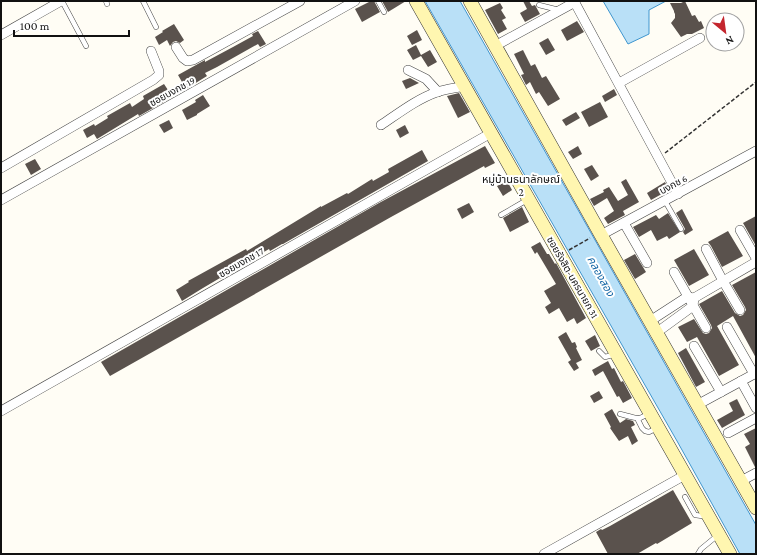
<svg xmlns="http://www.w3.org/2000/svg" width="757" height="555" font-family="'Crimson Pro','Noto Sans Thai',serif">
	<rect width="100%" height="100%" fill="#fffdf5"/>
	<g fill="#b9e0f7" stroke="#3f96cf">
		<polygon points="425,1 460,1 756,525 756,554 740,554 677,441"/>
		<polygon points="603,1 666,1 649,10 649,34 628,44"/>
	</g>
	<g fill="#5a524d">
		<polygon points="371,1 374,1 380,12 362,22 355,9"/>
		<polygon points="382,1 406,1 388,12"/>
		<polygon points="523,1 529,1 532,6 535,5 540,14 525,22 520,13 527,9"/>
		<polygon points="685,1 692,16 695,15 699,22 701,21 704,28 692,34 687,34 681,37 671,23 675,18 675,14 674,12 674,11 670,3 681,3"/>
		<polygon points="500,3 503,8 501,10 506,18 502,20 507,29 498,34 485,10"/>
		<polygon points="577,21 584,32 567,41 561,30"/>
		<polygon points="174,24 184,40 180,43 176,41 173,42 170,46 167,40 159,45 155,37 163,32 162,31"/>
		<polygon points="417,30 422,40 412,45 407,36"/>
		<polygon points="258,31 266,44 260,47 258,44 217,67 205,73 207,76 186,89 178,75 205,60 205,62 233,47 253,36 252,34"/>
		<polygon points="548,38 555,50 546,55 539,43"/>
		<polygon points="416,45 421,55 430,50 437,62 428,67 421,56 413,60 407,50"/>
		<polygon points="523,50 531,66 535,64 542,78 546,76 560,99 548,106 539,92 536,94 530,82 526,85 521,75 524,74 514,54"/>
		<polygon points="410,78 419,83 406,89 402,81"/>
		<polygon points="164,84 170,93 165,96 167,100 139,116 138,114 97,139 94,134 87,138 83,130 94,124 95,126 108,118 107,116 130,103 132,107 144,99 143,96"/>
		<polygon points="614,89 617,95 605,102 602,96"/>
		<polygon points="459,93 470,112 458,118 447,96"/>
		<polygon points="203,95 210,106 197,114 197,115 187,120 182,110 196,102 195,100"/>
		<polygon points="600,102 608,117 589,127 581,112"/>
		<polygon points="576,112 580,118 566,126 562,120"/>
		<polygon points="169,120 173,128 164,133 159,125"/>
		<polygon points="405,125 409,133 400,138 396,130"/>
		<polygon points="485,146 495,163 485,168 484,166 391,217 110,376 101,362 379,203"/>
		<polygon points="578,146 582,154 573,159 568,152"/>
		<polygon points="422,150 428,161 283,244 282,244 270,251 269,249 252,259 252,261 221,279 220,278 203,288 182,301 176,290 189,282 188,281 246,249 247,251 321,206 321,207 347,193 348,194 372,179 373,181 389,172 388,169"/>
		<polygon points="35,159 41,169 31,175 25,164"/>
		<polygon points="592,165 599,176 591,181 584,169"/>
		<polygon points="626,179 639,202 623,211 625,215 608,224 604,218 614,211 607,198 594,206 590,199 604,192 603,190 609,187 618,201 628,195 621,182"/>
		<polygon points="507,181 512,190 503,196 497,186"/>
		<polygon points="665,182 669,190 651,200 647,193"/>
		<polygon points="469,203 474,212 462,219 457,209"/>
		<polygon points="522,207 529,222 510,232 503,218"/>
		<polygon points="682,209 693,230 685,235 683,232 685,229 684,227 676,213"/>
		<polygon points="668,213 680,232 669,239 667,236 657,241 651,230 639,237 633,227 656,215 659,219"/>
		<polygon points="756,216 756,246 743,223"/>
		<polygon points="728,231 743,256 722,267 711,246 708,242"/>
		<polygon points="540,242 547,254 549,254 555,264 556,263 586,318 577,324 574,318 567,322 559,308 549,314 545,307 551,303 544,291 556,284 537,252 535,254 531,247"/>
		<polygon points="694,249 709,275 689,286 674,260"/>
		<polygon points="635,254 646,272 635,279 624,260"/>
		<polygon points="756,272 756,358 733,316 717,326 739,365 719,376 697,337 687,342 678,327 694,319 703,333 706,334 709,333 712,328 711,325 699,304 722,291 735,313 740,316 743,315 746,310 745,307 732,285"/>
		<polygon points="566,332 572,343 575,342 577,347 576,348 582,360 576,363 579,368 574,371 568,362 571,360 558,337"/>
		<polygon points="595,335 600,346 591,351 585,341"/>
		<polygon points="686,348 705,382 696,387 678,353"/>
		<polygon points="608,361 612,369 614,368 621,382 623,381 632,398 623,403 619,396 617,397 603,371 595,376 592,370"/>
		<polygon points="599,391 603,398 594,403 590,396"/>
		<polygon points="737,399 745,415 722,428 717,420 733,411 729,403"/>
		<polygon points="612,409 620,423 626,419 633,421 635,425 631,427 638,441 632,445 628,436 619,441 610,428 611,427 604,414"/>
		<polygon points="756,428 756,467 755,467 745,447 750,444 744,434"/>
		<polygon points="673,490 692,523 657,544 656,543 637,554 608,554 596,532 601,529 602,530 610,526"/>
	</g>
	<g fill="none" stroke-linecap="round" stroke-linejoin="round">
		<g stroke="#444" stroke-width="5.5">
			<g id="lane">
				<polyline points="62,1 86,46"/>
				<polyline points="106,1 107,4"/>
				<polyline points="143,1 156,27"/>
				<polyline points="378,1 384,12"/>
				<polyline points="539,5 559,10"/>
				<polyline points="665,201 681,229"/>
				<polyline points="501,215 527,200"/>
				<polyline points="599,351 605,357 616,354"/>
				<path d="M620 414C625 415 636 419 640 418 643 417 646 415 649 413"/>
				<polyline points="637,418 642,428 645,431 649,432 657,428"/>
				<polyline points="685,497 695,515 702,516 706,515"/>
				<polyline points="698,554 701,549 718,535"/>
			</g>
		</g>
		<g stroke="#444" stroke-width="10">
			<g id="street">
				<polyline points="574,1 678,194"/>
				<polyline points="1,35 61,1"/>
				<polyline points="495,46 575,2"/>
				<polyline points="176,47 183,58 187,61 193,60 300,1"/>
				<polyline points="408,70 426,79 438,92"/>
				<polyline points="619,83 700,38"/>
				<path d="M381 125C399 113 417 99 437 92 446 89 456 88 465 86"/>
				<polyline points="1,168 153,80 159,75 159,71 151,51"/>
				<polyline points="1,200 355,1"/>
				<polyline points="624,223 647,263"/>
				<polyline points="740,230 756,258"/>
				<polyline points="601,235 756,151"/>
				<polyline points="706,249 723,281 740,310"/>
				<polyline points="674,272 706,328"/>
				<polyline points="694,298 756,262"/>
				<polyline points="650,321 687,297 694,298 693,306 656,333"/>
				<polyline points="727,327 754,374"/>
				<polyline points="694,346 721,392"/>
				<polyline points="741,381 756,408"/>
				<polyline points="697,405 756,373"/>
				<polyline points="1,411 491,133"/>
				<polyline points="728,433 756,418"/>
				<polyline points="741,481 756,473"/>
				<polyline points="544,554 685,475"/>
			</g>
		</g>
		<g stroke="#333" stroke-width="14">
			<g id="secondary">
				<polyline points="416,1 730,554"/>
				<polyline points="470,1 601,235 756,508"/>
			</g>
		</g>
		<g stroke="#333" stroke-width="1.5" stroke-dasharray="4 2" stroke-linecap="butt">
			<polyline points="665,153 756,82"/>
			<polyline points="569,250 590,238"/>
		</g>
		<use href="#lane" stroke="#fff" stroke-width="4.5"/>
		<use href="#street" stroke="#fff" stroke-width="9"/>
		<use href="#secondary" stroke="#fff6b0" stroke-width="13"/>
	</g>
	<g text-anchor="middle" stroke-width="4" stroke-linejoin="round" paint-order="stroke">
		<g font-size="10" fill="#111" stroke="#fff">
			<text transform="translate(172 91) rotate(-29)" y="4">ซอยบงกช 19</text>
			<text transform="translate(673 184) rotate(-28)" y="4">บงกช 6</text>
			<text transform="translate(241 262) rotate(-30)" y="4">ซอยบงกช 17</text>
			<text transform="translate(573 277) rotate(60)" y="4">ซอยรังสิต-นครนายก 31</text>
		</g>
		<g font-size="11" fill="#111" stroke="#fff">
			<text x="521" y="183">หมู่บ้านธนาลักษณ์<tspan x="521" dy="13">2</tspan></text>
		</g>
		<g font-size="11" font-style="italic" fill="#1768a6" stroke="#fff">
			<text transform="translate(601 276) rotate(61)" y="4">คลองสอง</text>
		</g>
	</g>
	<rect width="757" height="555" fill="none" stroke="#111111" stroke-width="4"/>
	<g transform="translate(725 32) rotate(151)"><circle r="19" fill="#ffffff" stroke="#a0a0a0"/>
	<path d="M0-3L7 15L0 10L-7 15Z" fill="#c4262e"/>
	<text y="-6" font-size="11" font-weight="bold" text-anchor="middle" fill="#111111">N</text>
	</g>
	<path d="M14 30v6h115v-6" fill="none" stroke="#111111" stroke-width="2"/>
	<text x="20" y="30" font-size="12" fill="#111111" stroke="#ffffff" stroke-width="3" paint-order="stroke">100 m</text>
</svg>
